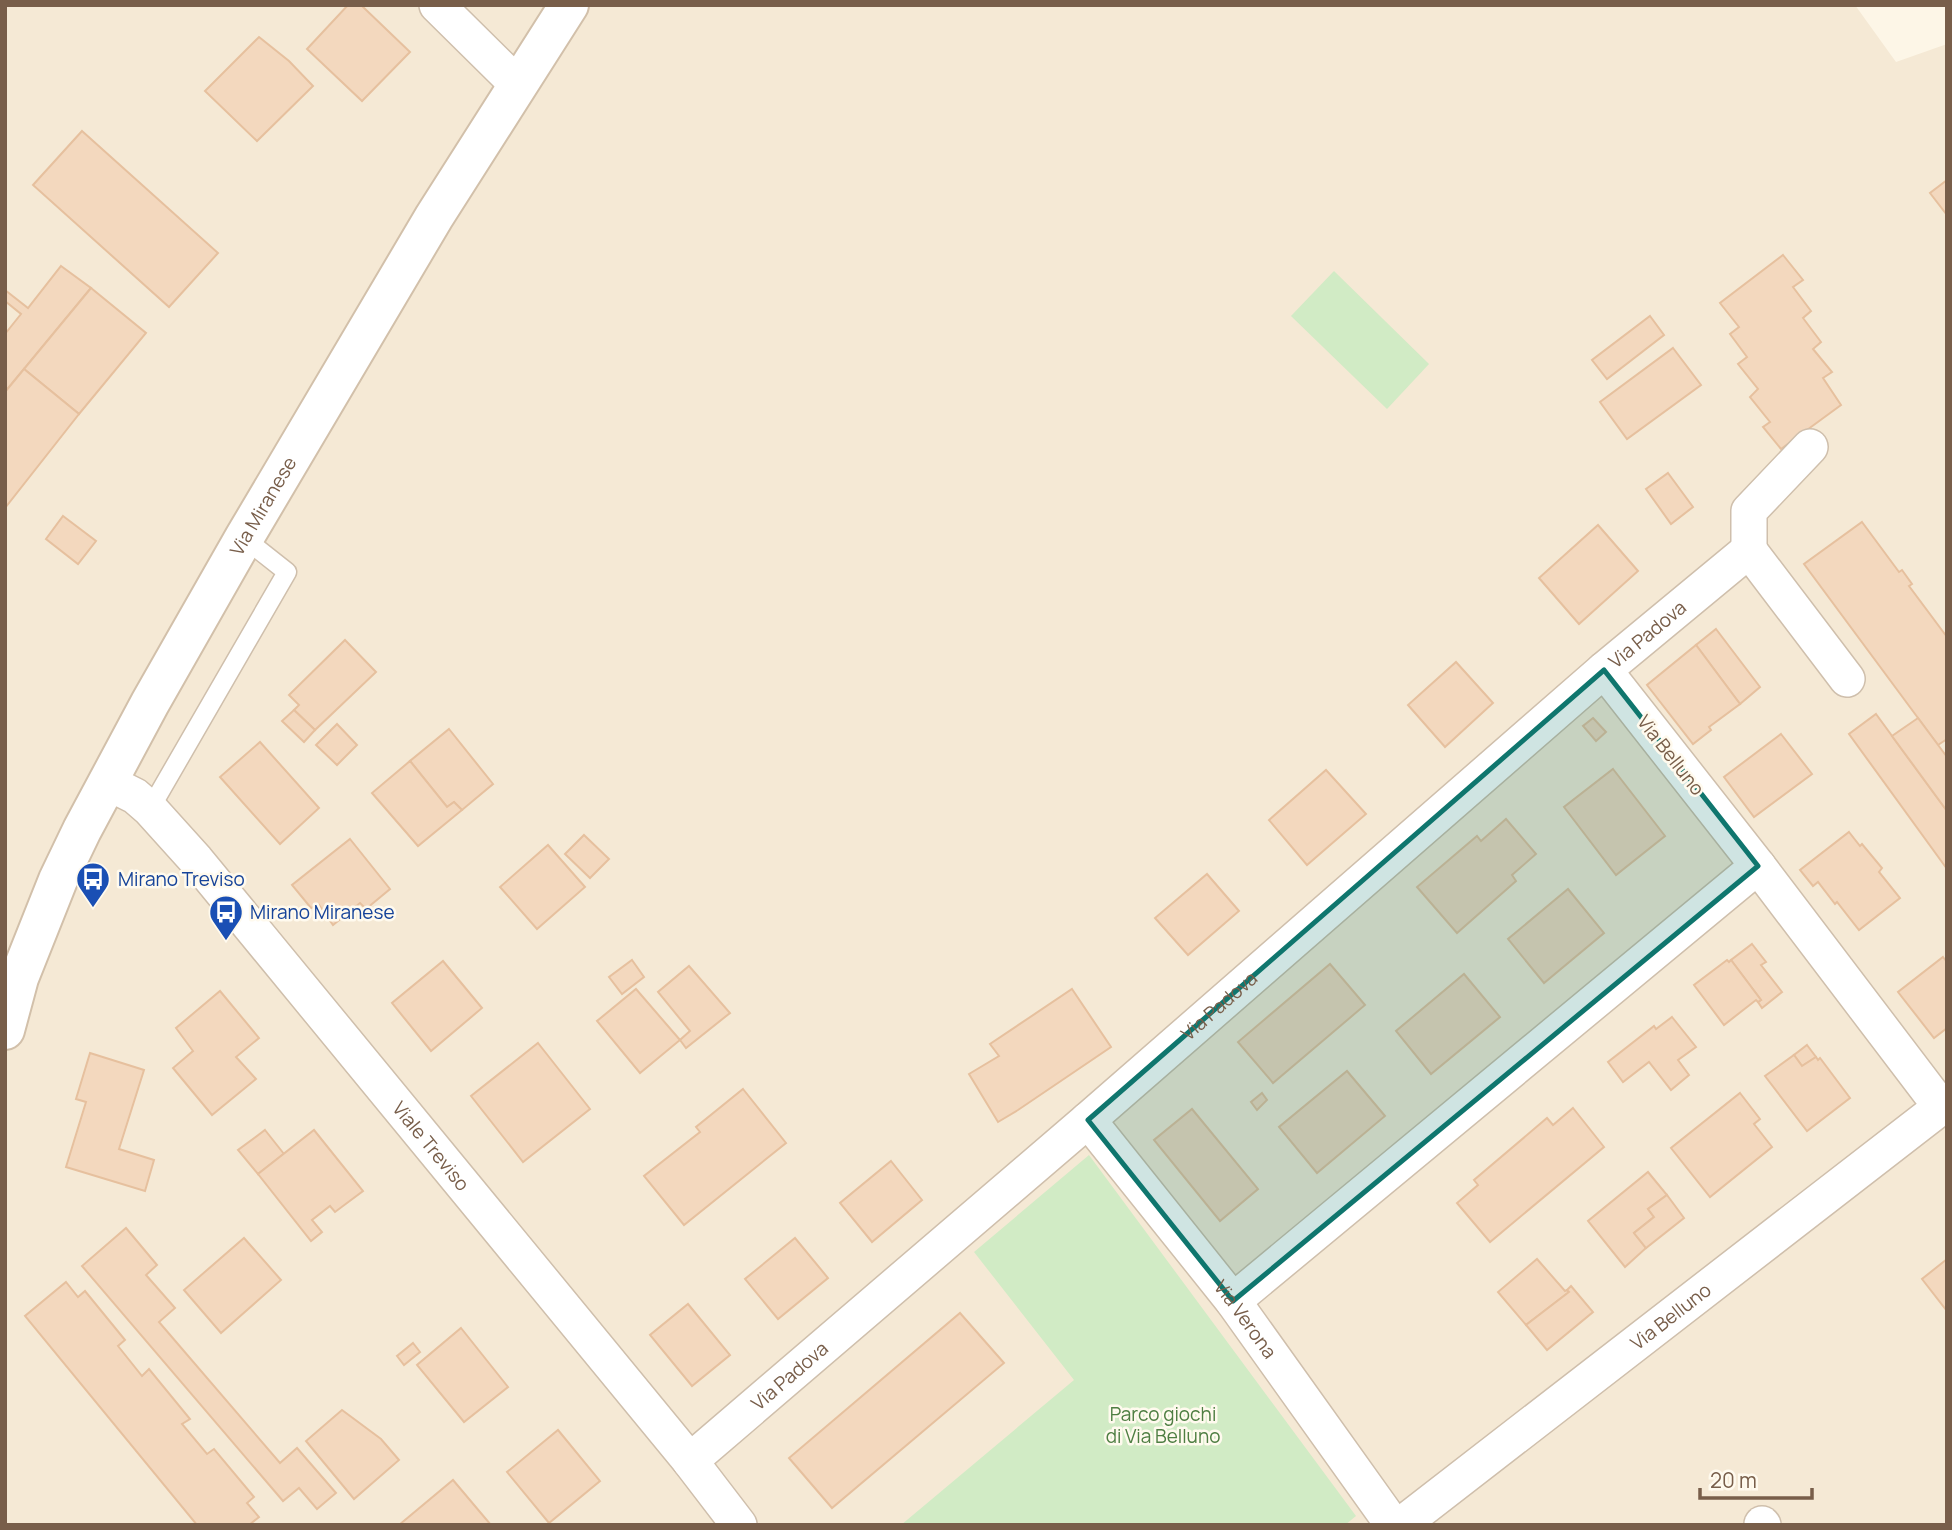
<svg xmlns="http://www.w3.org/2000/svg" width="1952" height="1530" font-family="Manrope,sans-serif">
	<rect width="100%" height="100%" fill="#fdf6e7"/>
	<polygon fill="#f5e9d5" points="5,5 1855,5 1896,62 1947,44 1947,1525 5,1525"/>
	<g fill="#d1ebc5">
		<polygon points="1334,271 1429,364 1387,409 1291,316"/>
		<polygon points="1089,1155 1356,1516 1345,1525 901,1525 1074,1380 974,1252"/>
	</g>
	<g fill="#f3d8be" stroke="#e6c09e" stroke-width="2">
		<polygon points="348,5 361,5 410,52 362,101 307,49"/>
		<polygon points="259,37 289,61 313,86 257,141 205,91"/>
		<polygon points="82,131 218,253 169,307 33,185"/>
		<polygon points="1947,180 1947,215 1930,193"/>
		<polygon points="1783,255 1803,280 1793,287 1811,311 1803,318 1821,342 1813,349 1832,372 1823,378 1841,405 1781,449 1763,427 1770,422 1750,397 1758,389 1738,364 1747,357 1730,334 1739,327 1720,303"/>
		<polygon points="61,266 91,288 5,392 5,334 21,314 5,301 5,290 28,308"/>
		<polygon points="91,288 146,333 79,414 24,369"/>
		<polygon points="1650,316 1664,335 1607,379 1592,360"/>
		<polygon points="1673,348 1701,385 1627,439 1600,402"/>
		<polygon points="24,369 79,414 5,508 5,392"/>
		<polygon points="1668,473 1693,507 1671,524 1646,489"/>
		<polygon points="63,516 96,541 78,564 46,539"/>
		<polygon points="1862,522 1899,572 1902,570 1912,584 1909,586 1947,637 1947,739 1938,745 1804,564"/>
		<polygon points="1598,525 1638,571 1579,624 1539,578"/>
		<polygon points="1716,629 1760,687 1740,704 1696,645"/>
		<polygon points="345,640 376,672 315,730 294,710 299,705 289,695"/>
		<polygon points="1696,645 1740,704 1709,727 1711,730 1693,744 1647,685"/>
		<polygon points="1456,662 1493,703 1445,747 1408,705"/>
		<polygon points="294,710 315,730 304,742 282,721"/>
		<polygon points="1876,714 1947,811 1947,869 1849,734"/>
		<polygon points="1593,718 1606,732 1596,741 1583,726"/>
		<polygon points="1918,718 1947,757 1947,811 1892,736"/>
		<polygon points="337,724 357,745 337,765 316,745"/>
		<polygon points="449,729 493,784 462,810 454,802 447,807 410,761"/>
		<polygon points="1781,734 1812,774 1754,817 1724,777"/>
		<polygon points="260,742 319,808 280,844 220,777"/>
		<polygon points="410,761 447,807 454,802 462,810 418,846 372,793"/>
		<polygon points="1613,769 1665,836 1616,875 1564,807"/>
		<polygon points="1326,770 1366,814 1307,865 1269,820"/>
		<polygon points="1506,819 1536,854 1512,875 1516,881 1457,933 1417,887 1477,836 1481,841"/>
		<polygon points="1849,832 1860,846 1862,844 1882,868 1879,872 1900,898 1859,930 1837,902 1835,904 1818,882 1813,886 1800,870"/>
		<polygon points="584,835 609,859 590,878 565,854"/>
		<polygon points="350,839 390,889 366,909 360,903 333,925 319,905 311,908 292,885"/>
		<polygon points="548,845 585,887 537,929 500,887"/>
		<polygon points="1207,874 1239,911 1188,955 1155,918"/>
		<polygon points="1568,889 1604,933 1544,983 1508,939"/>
		<polygon points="1752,944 1766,962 1761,965 1782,992 1762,1008 1758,1002 1761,1000 1731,960"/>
		<polygon points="1943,957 1947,962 1947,1028 1934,1038 1898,992"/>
		<polygon points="632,960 644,977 622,994 609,977"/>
		<polygon points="1727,960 1729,962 1731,960 1761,1000 1758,1002 1756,1000 1724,1025 1694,985"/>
		<polygon points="443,961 482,1008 431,1051 392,1003"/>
		<polygon points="1330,964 1365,1005 1273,1083 1238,1042"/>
		<polygon points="689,966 730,1013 686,1048 680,1040 690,1031 658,992"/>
		<polygon points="1464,974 1500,1017 1431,1074 1396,1031"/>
		<polygon points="636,989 680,1040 640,1073 597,1021"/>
		<polygon points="1072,989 1111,1047 1018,1110 998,1122 969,1074 999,1056 990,1044"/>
		<polygon points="220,991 259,1038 236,1057 256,1079 212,1115 173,1068 193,1051 176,1028"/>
		<polygon points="1672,1017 1696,1047 1678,1060 1689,1075 1671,1090 1649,1062 1623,1082 1608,1062 1654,1026 1656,1029"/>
		<polygon points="538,1043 590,1109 523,1162 471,1096"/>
		<polygon points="1807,1045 1816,1057 1802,1066 1794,1055"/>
		<polygon points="90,1053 144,1070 119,1149 154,1160 145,1191 66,1167 86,1102 76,1099"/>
		<polygon points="1794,1055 1802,1066 1816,1057 1818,1060 1820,1058 1850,1098 1807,1131 1765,1076"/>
		<polygon points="1347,1071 1385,1116 1317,1173 1279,1127"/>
		<polygon points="743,1089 786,1143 684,1225 644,1176 700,1132 696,1127"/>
		<polygon points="1262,1093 1267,1100 1257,1110 1251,1102"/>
		<polygon points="1740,1093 1760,1119 1754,1124 1772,1147 1710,1197 1671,1148"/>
		<polygon points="1573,1108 1604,1147 1490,1242 1457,1203 1478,1185 1474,1180 1547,1118 1553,1125"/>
		<polygon points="1192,1109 1258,1189 1220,1221 1154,1140"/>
		<polygon points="265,1130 284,1154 258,1174 238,1150"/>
		<polygon points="314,1130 363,1191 335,1212 330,1206 312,1220 322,1232 311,1241 258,1174"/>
		<polygon points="891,1161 922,1200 872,1242 840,1203"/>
		<polygon points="1648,1172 1667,1195 1648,1209 1654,1217 1634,1233 1646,1248 1625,1267 1588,1221"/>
		<polygon points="1667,1195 1684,1218 1646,1248 1634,1233 1654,1217 1648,1209"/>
		<polygon points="126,1228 157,1265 146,1275 175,1308 159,1322 280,1463 297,1448 336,1493 317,1509 299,1488 283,1501 82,1266"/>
		<polygon points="244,1238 281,1280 221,1333 184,1290"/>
		<polygon points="795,1238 828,1278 778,1319 745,1279"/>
		<polygon points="1537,1259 1565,1291 1567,1290 1569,1292 1526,1325 1498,1292"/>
		<polygon points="1947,1259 1947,1311 1922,1279"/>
		<polygon points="66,1282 78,1297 85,1291 125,1340 118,1346 142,1376 149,1369 190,1419 182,1424 207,1454 214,1449 254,1497 247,1503 259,1517 249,1525 197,1525 25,1316"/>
		<polygon points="1571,1286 1593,1312 1547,1350 1526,1325 1569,1292 1567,1290"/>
		<polygon points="688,1304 730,1355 692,1386 650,1335"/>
		<polygon points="960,1313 1004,1363 832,1508 789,1458"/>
		<polygon points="461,1328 508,1387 464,1422 417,1365"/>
		<polygon points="413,1343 420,1352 404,1365 397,1356"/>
		<polygon points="342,1410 381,1439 399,1460 354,1499 306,1441"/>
		<polygon points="558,1430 600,1481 549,1523 507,1472"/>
		<polygon points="453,1480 491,1525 399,1525"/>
	</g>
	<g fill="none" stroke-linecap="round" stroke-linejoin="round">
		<g stroke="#cfbfac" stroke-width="21">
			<polyline id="lane" points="150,809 287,572 244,538"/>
		</g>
		<g stroke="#cfbfac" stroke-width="38">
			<g id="street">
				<polyline points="437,5 518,85"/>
				<polyline points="1749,550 1749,511 1810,447"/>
				<path id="s1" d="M107 782 135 796 150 809 196 860 690 1461 739 1525"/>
				<path id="s2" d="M1088 1120 1233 1301 1393 1525"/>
				<polyline points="1233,1301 1758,866"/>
				<path id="s3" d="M690 1461 1088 1120 1604 670 1749 550 1847 679"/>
				<polyline points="1762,1524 1763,1525"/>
				<path id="s4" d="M1401 1525 1941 1107 1758 866 1604 670"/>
			</g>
		</g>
		<g stroke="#d2c0aa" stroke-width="42">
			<g id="secondary">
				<path id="s5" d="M5 1030 19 978 58 880 82 830 150 703 244 538 434 217 569 5"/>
			</g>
		</g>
		<use href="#lane" stroke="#fff" stroke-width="18"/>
		<use href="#street" stroke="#fff" stroke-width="35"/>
		<use href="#secondary" stroke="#fff" stroke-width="38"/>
	</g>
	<path fill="#0f766e" fill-opacity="0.2" stroke="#0f766e" stroke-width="5" stroke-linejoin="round" d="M1604 670 1758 866 1233 1301 1088 1120Z"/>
	<defs>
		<g id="bus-pin" transform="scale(1.75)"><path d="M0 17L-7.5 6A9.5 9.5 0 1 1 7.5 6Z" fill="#1a4fb4" stroke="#fffaee"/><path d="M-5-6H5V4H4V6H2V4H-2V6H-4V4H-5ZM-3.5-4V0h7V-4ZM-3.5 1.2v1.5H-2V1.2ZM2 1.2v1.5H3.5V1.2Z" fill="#fff"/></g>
	</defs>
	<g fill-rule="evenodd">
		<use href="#bus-pin" x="93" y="879"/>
		<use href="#bus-pin" x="226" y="912"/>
	</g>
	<g text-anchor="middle" stroke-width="5" stroke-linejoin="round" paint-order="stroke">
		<g font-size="19" fill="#785e4a" stroke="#fffaee">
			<text dy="7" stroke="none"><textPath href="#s5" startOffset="586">Via Miranese</textPath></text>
			<text dy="7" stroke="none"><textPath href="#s3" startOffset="1265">Via Padova</textPath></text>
			<text transform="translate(1671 755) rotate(52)" y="7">Via Belluno</text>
			<text dy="7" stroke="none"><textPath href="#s3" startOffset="698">Via Padova</textPath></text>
			<text dy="7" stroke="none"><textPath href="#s1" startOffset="490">Viale Treviso</textPath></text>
			<text dy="7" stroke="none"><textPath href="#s4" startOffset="341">Via Belluno</textPath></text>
			<text dy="7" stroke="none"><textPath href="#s2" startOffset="254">Via Verona</textPath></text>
			<text dy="7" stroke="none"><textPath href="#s3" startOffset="131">Via Padova</textPath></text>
		</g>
		<g font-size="19" fill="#164399" stroke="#fffaee" text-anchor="start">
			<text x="118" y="886">Mirano Treviso</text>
			<text x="250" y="919">Mirano Miranese</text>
		</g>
		<g font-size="19" fill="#4e7e42" stroke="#fffaee">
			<text x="1163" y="1421">Parco giochi<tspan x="1163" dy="22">di Via Belluno</tspan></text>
		</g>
	</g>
	<rect width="1952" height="1530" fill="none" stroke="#785e4a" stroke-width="14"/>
	<path d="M1700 1488v10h112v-10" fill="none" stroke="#785e4a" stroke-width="3.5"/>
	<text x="1710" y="1488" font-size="21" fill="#785e4a" stroke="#fffaee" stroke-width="5" paint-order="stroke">20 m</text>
</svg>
